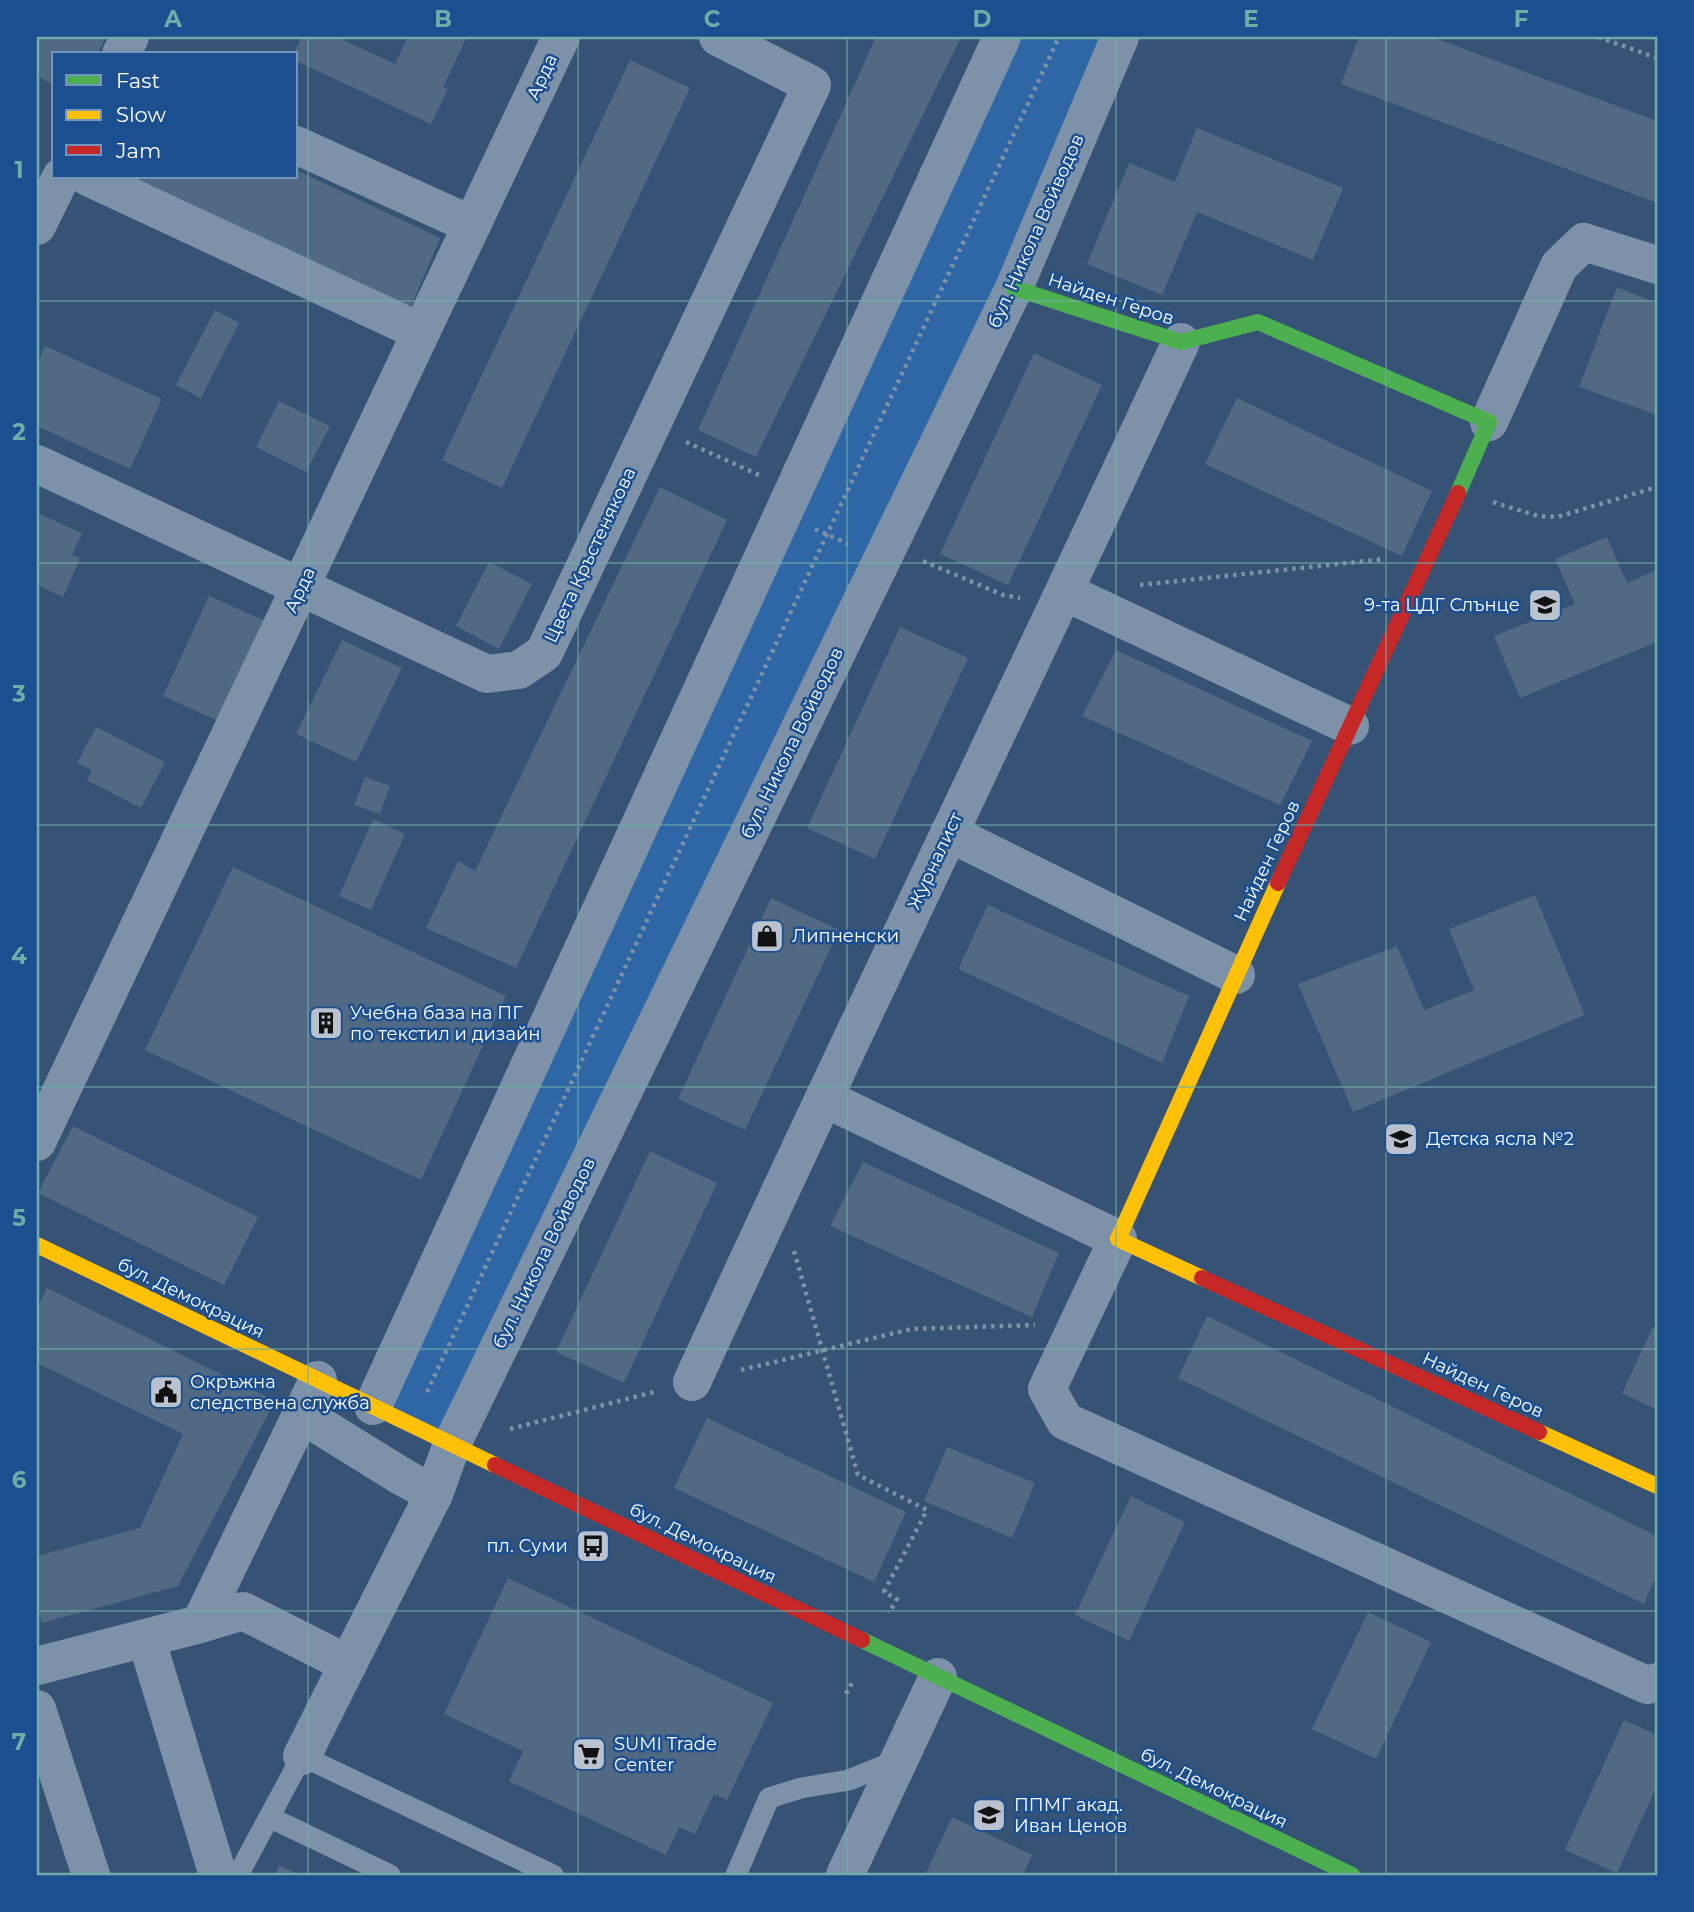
<svg xmlns="http://www.w3.org/2000/svg" width="1694" height="1912" font-family="Montserrat,sans-serif">
	<rect width="100%" height="100%" fill="#365274"/>
	<polygon fill="#2f66a5" points="1001,37 1111,37 452,1444 373,1406"/>
	<g fill="#526984">
		<polygon points="37,37 106,37 97,54 54,54 54,85 37,76"/>
		<polygon points="302,37 342,37 341,39 395,64 408,37 467,37 443,87 448,89 431,124 296,61 296,54 293,54"/>
		<polygon points="876,37 961,37 756,457 698,430"/>
		<polygon points="1359,37 1432,37 1657,121 1657,203 1341,84"/>
		<polygon points="630,60 690,88 502,488 442,460"/>
		<polygon points="1197,128 1343,188 1313,260 1197,212 1162,295 1087,264 1129,163 1175,182"/>
		<polygon points="296,170 440,238 411,307 129,177 296,177"/>
		<polygon points="1617,287 1657,303 1657,415 1579,387"/>
		<polygon points="215,310 239,323 201,398 176,385"/>
		<polygon points="45,346 162,399 130,469 37,426 37,364"/>
		<polygon points="1034,353 1102,385 1008,585 940,554"/>
		<polygon points="1237,398 1432,491 1402,556 1205,464"/>
		<polygon points="279,401 330,426 306,472 256,447"/>
		<polygon points="660,487 727,520 516,968 426,928 458,861 475,871"/>
		<polygon points="37,513 82,533 72,555 80,558 63,597 37,585"/>
		<polygon points="1607,537 1627,583 1657,570 1657,642 1520,698 1494,636 1575,604 1555,559"/>
		<polygon points="489,562 532,584 499,649 456,626"/>
		<polygon points="209,596 268,622 223,723 163,696"/>
		<polygon points="900,627 968,658 875,859 807,828"/>
		<polygon points="342,640 402,668 356,762 296,734"/>
		<polygon points="1116,650 1312,741 1280,805 1082,716"/>
		<polygon points="96,727 165,762 141,808 87,780 92,770 77,763"/>
		<polygon points="365,777 390,786 380,814 354,805"/>
		<polygon points="373,819 405,834 371,910 339,896"/>
		<polygon points="233,867 506,996 421,1180 145,1050"/>
		<polygon points="1535,895 1585,1015 1353,1112 1298,984 1397,946 1424,1010 1474,990 1449,929"/>
		<polygon points="771,898 839,930 745,1130 678,1099"/>
		<polygon points="988,905 1189,996 1162,1063 958,969"/>
		<polygon points="73,1126 258,1217 224,1285 38,1193"/>
		<polygon points="650,1151 717,1183 624,1383 556,1352"/>
		<polygon points="863,1162 1059,1253 1032,1317 830,1226"/>
		<polygon points="47,1288 275,1401 178,1586 42,1623 37,1605 37,1556 140,1528 183,1434 37,1363 37,1308"/>
		<polygon points="1207,1316 1657,1536 1657,1574 1644,1604 1178,1378"/>
		<polygon points="1653,1327 1657,1329 1657,1410 1622,1393"/>
		<polygon points="707,1418 906,1512 874,1582 674,1488"/>
		<polygon points="947,1447 1035,1483 1012,1538 924,1501"/>
		<polygon points="1131,1496 1185,1522 1129,1641 1075,1615"/>
		<polygon points="508,1578 773,1703 727,1800 714,1794 695,1834 679,1827 666,1855 509,1781 523,1751 444,1714"/>
		<polygon points="1368,1612 1431,1642 1376,1759 1312,1729"/>
		<polygon points="1624,1720 1657,1735 1657,1786 1617,1873 1565,1850"/>
		<polygon points="952,1817 1032,1855 1023,1875 925,1875"/>
		<polygon points="279,1865 300,1875 275,1875"/>
	</g>
	<g fill="none" stroke-linecap="round" stroke-linejoin="round">
		<g stroke="#7d92a8" stroke-width="4.5" stroke-dasharray="3.5 5" stroke-linecap="butt">
			<polyline points="1598,37 1657,58"/>
			<polyline points="686,442 761,476"/>
			<polyline points="1493,502 1538,516 1557,517 1657,487"/>
			<polyline points="815,529 848,544"/>
			<polyline points="923,561 1003,595 1020,598"/>
			<polyline points="1140,585 1385,559"/>
			<polyline points="794,1251 858,1475 927,1510 884,1592 897,1599 889,1613"/>
			<polyline points="741,1370 911,1329 1035,1325"/>
			<polyline points="427,1392 1059,37"/>
			<polyline points="510,1429 658,1391"/>
			<polyline points="846,1694 854,1679"/>
		</g>
		<g stroke="#7d92a8" stroke-width="21">
			<polyline points="269,1817 390,1875"/>
			<polyline points="238,1875 302,1756 553,1875"/>
			<polyline points="736,1875 769,1798 801,1788 849,1780 898,1760"/>
		</g>
		<g stroke="#7d92a8" stroke-width="38">
			<polyline points="121,54 130,37"/>
			<polyline points="296,145 472,225"/>
			<polyline points="88,177 421,332"/>
			<polyline points="37,226 61,177"/>
			<polyline points="1489,422 1559,266 1584,242 1657,265"/>
			<polyline points="37,464 487,674 519,670 544,653 812,85 718,37"/>
			<polyline points="1065,592 1350,726"/>
			<polyline points="949,833 1236,975"/>
			<polyline points="824,1098 1118,1239 1047,1389 1065,1421 1647,1685 1657,1682"/>
			<polyline points="37,1142 561,37"/>
			<path d="M692 1382C851 1034 1020 689 1181 342"/>
			<polyline points="373,1406 1002,37"/>
			<polyline points="301,1414 401,1476 434,1494 348,1664 243,1611 200,1624 318,1380"/>
			<polyline points="434,1494 452,1444 1014,288 1120,37"/>
			<polyline points="146,1638 218,1875"/>
			<polyline points="37,1666 200,1624"/>
			<polyline points="37,1709 91,1875"/>
			<polyline points="302,1756 348,1664"/>
			<polyline points="845,1875 938,1677"/>
		</g>
		<g stroke="#4caf50" stroke-width="16">
			<polyline points="1014,288 1181,342 1258,322 1489,422 1458,493"/>
			<polyline points="862,1640 1352,1875"/>
		</g>
		<g stroke="#ffc107" stroke-width="16">
			<polyline points="37,1245 495,1465"/>
			<polyline points="1202,1278 1118,1239 1278,883"/>
			<polyline points="1539,1432 1657,1486"/>
		</g>
		<g stroke="#c62828" stroke-width="16">
			<polyline points="1278,883 1458,493"/>
			<polyline points="1202,1278 1539,1432"/>
			<polyline points="495,1465 862,1640"/>
		</g>
	</g>
	<path fill="none" stroke="#6fada8" stroke-width="2" stroke-opacity="0.55" d="M308 37V1875M578 37V1875M847 37V1875M1116 37V1875M1386 37V1875M37 301H1657M37 563H1657M37 825H1657M37 1087H1657M37 1349H1657M37 1611H1657"/>
	<defs>
		<g id="school-square" transform="scale(1.75)"><rect x="-9" y="-9" width="18" height="18" rx="4" fill="#b9c2ce" stroke="#1b4f8f"/><path d="M0-5L7-2L0 1L-7-2ZM-4 1L0 2.5L4 1V4Q0 6-4 4Z" fill="#111"/></g>
		<g id="shop-square" transform="scale(1.75)"><rect x="-9" y="-9" width="18" height="18" rx="4" fill="#b9c2ce" stroke="#1b4f8f"/><path d="M-5-2.5h2.3a2.7 3.5 0 0 1 5.4 0H5L5.5 6h-11ZM-1.5-2.5h3a1.5 2.3 0 0 0-3 0Z" fill="#111"/></g>
		<g id="building-square" transform="scale(1.75)"><rect x="-9" y="-9" width="18" height="18" rx="4" fill="#b9c2ce" stroke="#1b4f8f"/><path d="M-4-6H4V6H1V3H-1V6H-4ZM-2.5-4.3h1.7v1.8h-1.7ZM.8-4.3h1.7v1.8H.8ZM-2.5-1h1.7V.8h-1.7ZM.8-1h1.7V.8H.8Z" fill="#111"/></g>
		<g id="civic-square" transform="scale(1.75)"><rect x="-9" y="-9" width="18" height="18" rx="4" fill="#b9c2ce" stroke="#1b4f8f"/><path d="M-.6-6.5H3V-4.5H.6V-3L4-1V1h2V6H-6V1h2V-1L-.6-3ZM-1.2 2.5V6h2.4V2.5Z" fill="#111"/></g>
		<g id="bus-square" transform="scale(1.75)"><rect x="-9" y="-9" width="18" height="18" rx="4" fill="#b9c2ce" stroke="#1b4f8f"/><path d="M-5-6H5V4H4V6H2V4H-2V6H-4V4H-5ZM-3.5-4V0h7V-4ZM-3.5 1.2v1.5H-2V1.2ZM2 1.2v1.5H3.5V1.2Z" fill="#111"/></g>
		<g id="supermarket-square" transform="scale(1.75)"><rect x="-9" y="-9" width="18" height="18" rx="4" fill="#b9c2ce" stroke="#1b4f8f"/><path d="M-6-5.5h2.5l.6 2H6L4.5 2H-2.5L-4.4-4H-6ZM-1.5 3.2a1.3 1.3 0 1 0 .1 0ZM3 3.2a1.3 1.3 0 1 0 .1 0Z" fill="#111"/></g>
	</defs>
	<g fill-rule="evenodd">
		<use href="#school-square" x="1545" y="605"/>
		<use href="#shop-square" x="767" y="936"/>
		<use href="#building-square" x="326" y="1023"/>
		<use href="#school-square" x="1401" y="1139"/>
		<use href="#civic-square" x="166" y="1392"/>
		<use href="#bus-square" x="593" y="1546"/>
		<use href="#supermarket-square" x="589" y="1754"/>
		<use href="#school-square" x="989" y="1815"/>
	</g>
	<g text-anchor="middle" stroke-width="5" stroke-linejoin="round" paint-order="stroke">
		<g font-size="18" fill="#fff" stroke="#1b4f8f">
			<text transform="translate(542 77) rotate(-65)" y="6">Арда</text>
			<text transform="translate(1036 231) rotate(-66)" y="6">бул. Никола Войводов</text>
			<text transform="translate(1111 299) rotate(18)" y="6">Найден Геров</text>
			<text transform="translate(590 555) rotate(-65)" y="6">Цвета Кръстенякова</text>
			<text transform="translate(300 590) rotate(-65)" y="6">Арда</text>
			<text transform="translate(792 743) rotate(-64)" y="6">бул. Никола Войводов</text>
			<text transform="translate(935 861) rotate(-65)" y="6">Журналист</text>
			<text transform="translate(1267 861) rotate(-65)" y="6">Найден Геров</text>
			<text transform="translate(544 1253) rotate(-64)" y="6">бул. Никола Войводов</text>
			<text transform="translate(191 1298) rotate(26)" y="6">бул. Демокрация</text>
			<text transform="translate(1483 1385) rotate(25)" y="6">Найден Геров</text>
			<text transform="translate(703 1543) rotate(26)" y="6">бул. Демокрация</text>
			<text transform="translate(1214 1788) rotate(26)" y="6">бул. Демокрация</text>
		</g>
		<g font-size="18" fill="#fff" stroke="#1b4f8f" text-anchor="start">
			<text x="1520" y="611" text-anchor="end">9-та ЦДГ Слънце</text>
			<text x="792" y="942">Липненски</text>
			<text x="350" y="1019">Учебна база на ПГ<tspan x="350" dy="21">по текстил и дизайн</tspan></text>
			<text x="1426" y="1145">Детска ясла №2</text>
			<text x="190" y="1388">Окръжна<tspan x="190" dy="21">следствена служба</tspan></text>
			<text x="568" y="1552" text-anchor="end">пл. Суми</text>
			<text x="614" y="1750">SUMI Trade<tspan x="614" dy="21">Center</tspan></text>
			<text x="1014" y="1811">ППМГ акад.<tspan x="1014" dy="21">Иван Ценов</tspan></text>
		</g>
	</g>
	<rect width="1694" height="1912" fill="none" stroke="#1b4f8f" stroke-width="77"/>
	<rect x="52" y="52" width="245" height="126" fill="#1b4f8f" stroke="#7695bc" stroke-width="2"/>
	<rect x="66" y="75" width="35" height="10" fill="#4caf50" stroke="#7695bc" stroke-width="2"/>
	<text x="116" y="88" font-size="21" fill="#ffffff">Fast</text>
	<rect x="66" y="110" width="35" height="10" fill="#ffc107" stroke="#7695bc" stroke-width="2"/>
	<text x="116" y="122" font-size="21" fill="#ffffff">Slow</text>
	<rect x="66" y="145" width="35" height="10" fill="#c62828" stroke="#7695bc" stroke-width="2"/>
	<text x="116" y="158" font-size="21" fill="#ffffff">Jam</text>
	<rect x="38" y="38" width="1618" height="1836" fill="none" stroke="#6fada8" stroke-width="2.5"/>
	<g font-size="23" text-anchor="middle" font-weight="bold" fill="#6fada8">
		<text x="173" y="27">A</text>
		<text x="443" y="27">B</text>
		<text x="712" y="27">C</text>
		<text x="982" y="27">D</text>
		<text x="1251" y="27">E</text>
		<text x="1521" y="27">F</text>
		<text x="19" y="178">1</text>
		<text x="19" y="440">2</text>
		<text x="19" y="702">3</text>
		<text x="19" y="964">4</text>
		<text x="19" y="1226">5</text>
		<text x="19" y="1488">6</text>
		<text x="19" y="1750">7</text>
	</g>
</svg>
